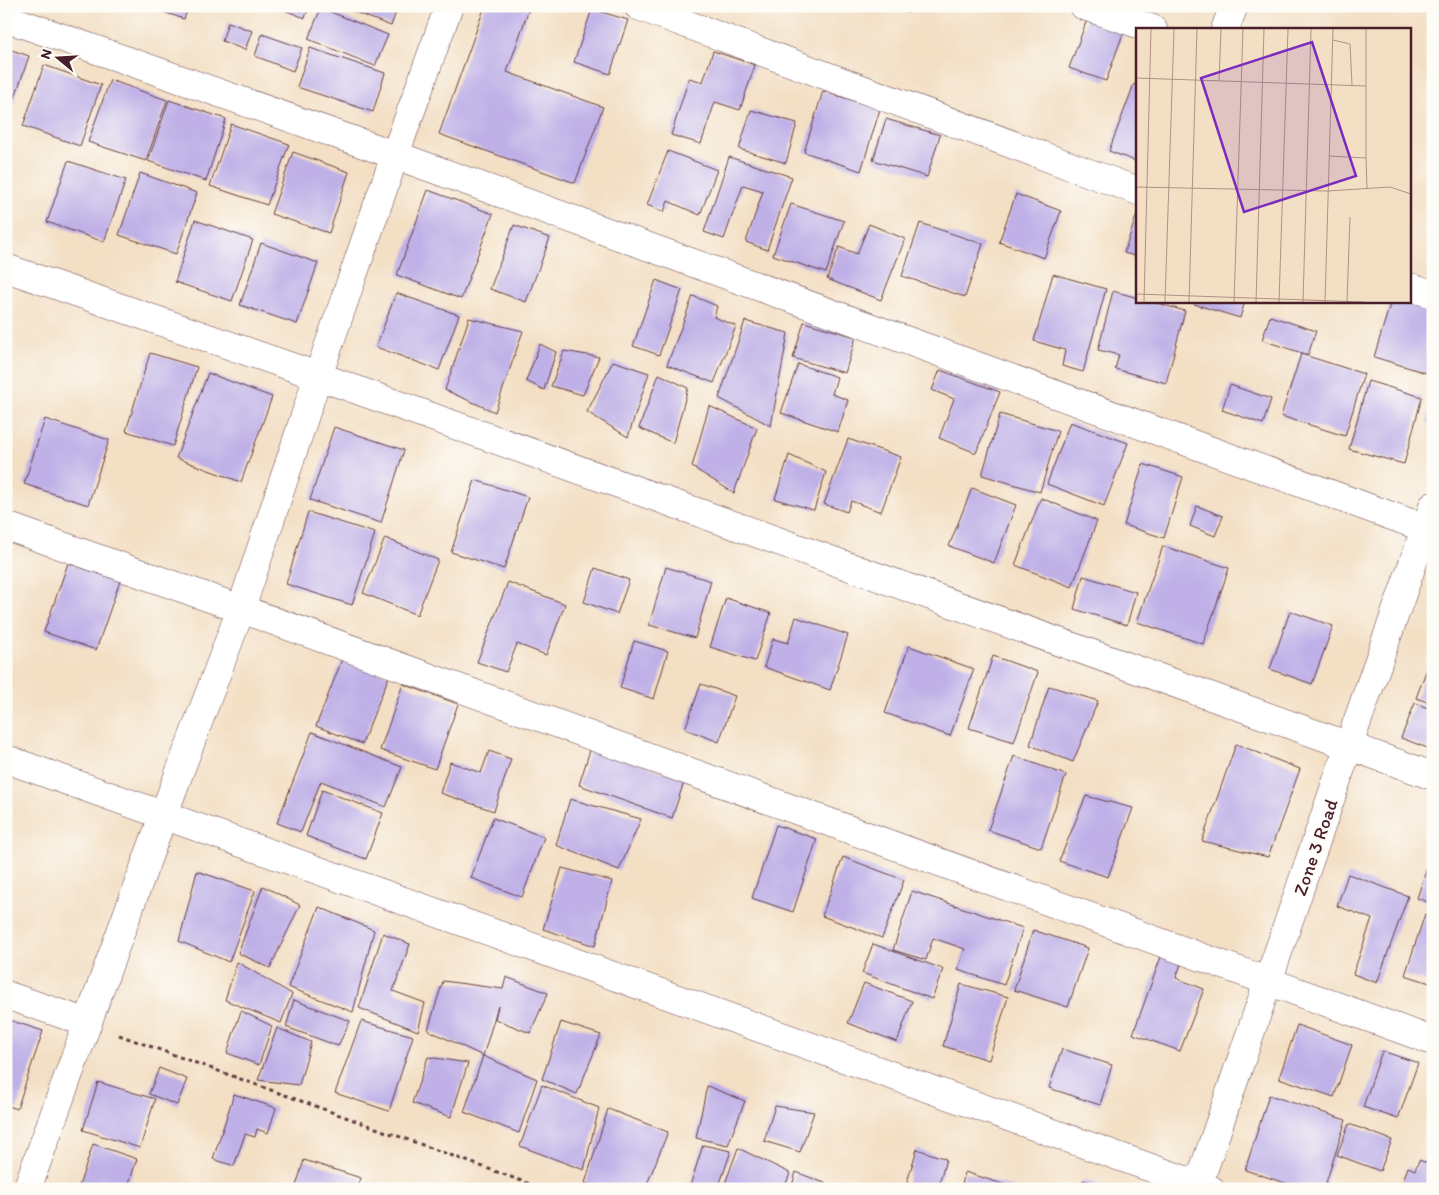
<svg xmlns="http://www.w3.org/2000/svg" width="1439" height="1195" font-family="Itim,sans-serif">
	<rect width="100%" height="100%" fill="#fdfcf7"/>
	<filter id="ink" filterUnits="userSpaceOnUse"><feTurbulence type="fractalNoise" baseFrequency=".02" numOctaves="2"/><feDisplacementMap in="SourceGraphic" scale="10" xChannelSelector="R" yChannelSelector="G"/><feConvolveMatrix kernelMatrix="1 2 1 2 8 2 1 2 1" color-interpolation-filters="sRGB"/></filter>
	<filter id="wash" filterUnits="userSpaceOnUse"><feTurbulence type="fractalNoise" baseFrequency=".0096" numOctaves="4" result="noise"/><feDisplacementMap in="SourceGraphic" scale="20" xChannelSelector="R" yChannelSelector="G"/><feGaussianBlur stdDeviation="1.12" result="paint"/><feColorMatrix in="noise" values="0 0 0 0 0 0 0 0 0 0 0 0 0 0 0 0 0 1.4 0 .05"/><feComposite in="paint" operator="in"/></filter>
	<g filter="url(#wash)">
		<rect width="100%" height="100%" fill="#f3dfc4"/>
		<g id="blocks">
			<g fill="#bfb1e7">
				<polygon points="146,6 189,6 184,19"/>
				<polygon points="274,6 309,6 305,18"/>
				<polygon points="339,6 398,6 391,26"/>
				<polygon points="485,6 530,6 507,72 603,107 575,183 439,134"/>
				<polygon points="888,6 910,6 908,13"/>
				<polygon points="321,8 388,35 375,66 308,39"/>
				<polygon points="592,9 628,20 610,74 574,62"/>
				<polygon points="1088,17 1124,31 1106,81 1069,68"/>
				<polygon points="228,22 252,31 245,50 222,41"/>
				<polygon points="262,34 302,48 293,71 255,56"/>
				<polygon points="6,48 29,56 8,118 6,117"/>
				<polygon points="310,48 385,73 373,112 297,87"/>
				<polygon points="713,51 755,65 740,110 715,102 701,144 671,135 689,78 703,82"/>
				<polygon points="44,65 101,85 80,146 23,126"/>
				<polygon points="110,80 167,100 146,161 88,142"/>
				<polygon points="1134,84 1138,85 1138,162 1109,151"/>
				<polygon points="823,91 880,109 861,171 804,152"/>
				<polygon points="169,100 226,119 206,181 148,161"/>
				<polygon points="751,110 797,123 786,163 739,149"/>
				<polygon points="886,119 940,135 927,177 873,160"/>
				<polygon points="231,124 289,144 267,205 210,186"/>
				<polygon points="668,151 717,170 700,215 668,201 664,212 647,205"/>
				<polygon points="293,152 349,172 329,233 271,214"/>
				<polygon points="729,157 792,177 767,250 746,242 763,191 743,185 724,239 704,232"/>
				<polygon points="68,161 126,180 104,242 47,222"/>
				<polygon points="140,173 197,193 176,254 119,235"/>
				<polygon points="428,190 493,214 461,299 397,275"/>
				<polygon points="1016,194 1061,211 1044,258 999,242"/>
				<polygon points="791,204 844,221 826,273 773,255"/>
				<polygon points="1138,211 1138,257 1124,253"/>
				<polygon points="195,220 253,240 232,301 175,282"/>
				<polygon points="920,223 983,244 965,297 902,276"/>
				<polygon points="869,224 905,239 881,300 827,279 839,247 857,254"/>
				<polygon points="514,225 550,238 526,302 490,289"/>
				<polygon points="261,243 318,263 297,324 240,305"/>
				<polygon points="1053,274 1106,289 1083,372 1062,366 1065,350 1034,341"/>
				<polygon points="656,280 682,290 659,355 633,346"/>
				<polygon points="1113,291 1138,298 1138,301 1150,301 1185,311 1166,383 1115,369 1119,355 1098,350"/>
				<polygon points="396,293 459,315 439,370 376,347"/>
				<polygon points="693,296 717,306 714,317 736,326 714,383 667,365"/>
				<polygon points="1195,301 1245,301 1240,318 1194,304"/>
				<polygon points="1391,301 1410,301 1433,307 1433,375 1374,357"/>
				<polygon points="1270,316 1316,331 1308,355 1262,340"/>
				<polygon points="469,318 523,331 495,412 445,390"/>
				<polygon points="745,321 788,333 771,426 719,398"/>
				<polygon points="804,322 856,337 845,373 793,358"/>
				<polygon points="540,344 556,352 544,390 526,381"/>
				<polygon points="564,351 599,357 583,395 551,386"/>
				<polygon points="150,353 197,367 173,446 126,431"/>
				<polygon points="1301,354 1364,374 1345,436 1281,416"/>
				<polygon points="613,361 649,373 628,437 587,412"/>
				<polygon points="798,364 837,377 832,394 848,400 838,432 781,413"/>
				<polygon points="940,370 1000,392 976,453 939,438 954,399 932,390"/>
				<polygon points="208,373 272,397 241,482 176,458"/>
				<polygon points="659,374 688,388 673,443 639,428"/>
				<polygon points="1368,381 1422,397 1404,464 1349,449"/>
				<polygon points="1230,385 1271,399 1263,424 1222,410"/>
				<polygon points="1432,401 1433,401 1433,424 1427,423"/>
				<polygon points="709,406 757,428 734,493 692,467"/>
				<polygon points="1000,414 1058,431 1040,492 982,475"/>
				<polygon points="45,419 109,440 88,505 24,484"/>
				<polygon points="1070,422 1128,443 1104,506 1047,484"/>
				<polygon points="334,427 404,450 381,523 310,500"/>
				<polygon points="848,439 901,457 881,512 851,501 847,512 824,504"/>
				<polygon points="789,455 826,472 814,510 775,499"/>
				<polygon points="1143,464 1183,477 1164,538 1124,525"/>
				<polygon points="475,480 528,497 504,569 451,552"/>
				<polygon points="972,488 1016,505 994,563 949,546"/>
				<polygon points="1041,498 1097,521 1072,587 1015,565"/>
				<polygon points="1197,506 1223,516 1215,536 1190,526"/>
				<polygon points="308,512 375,533 352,605 286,584"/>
				<polygon points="385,538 438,560 417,615 363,593"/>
				<polygon points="1163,546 1229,568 1203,644 1137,622"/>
				<polygon points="68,563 120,581 96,650 44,632"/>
				<polygon points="666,567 711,581 695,638 649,625"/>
				<polygon points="595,568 629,580 617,614 584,602"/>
				<polygon points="1083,576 1136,592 1127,625 1074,609"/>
				<polygon points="508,582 565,604 546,655 517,644 506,672 477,662"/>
				<polygon points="726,598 771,613 755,661 710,647"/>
				<polygon points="1290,611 1333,626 1312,684 1270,669"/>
				<polygon points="796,617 848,635 830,690 764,667 773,639 788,643"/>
				<polygon points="634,641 668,651 654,699 620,688"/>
				<polygon points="909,646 974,669 950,736 885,713"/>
				<polygon points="1433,653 1433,704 1416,698"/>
				<polygon points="993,656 1038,672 1014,742 969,728"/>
				<polygon points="343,657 389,676 362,744 316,726"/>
				<polygon points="403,684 458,704 435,769 380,750"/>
				<polygon points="701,684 735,696 719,742 685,729"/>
				<polygon points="1049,686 1098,701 1073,762 1030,745"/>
				<polygon points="1415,703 1433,710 1433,750 1401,738"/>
				<polygon points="312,732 402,767 386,807 321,781 301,832 277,823"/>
				<polygon points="1236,744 1300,769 1268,857 1202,841"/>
				<polygon points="591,747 685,779 672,818 579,785"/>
				<polygon points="489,751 511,759 494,811 440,793 450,762 481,773"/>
				<polygon points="1014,756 1066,775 1041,848 988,830"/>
				<polygon points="322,790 383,813 366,859 306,836"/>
				<polygon points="1086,796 1133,808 1108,877 1059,861"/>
				<polygon points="570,799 641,819 619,870 556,845"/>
				<polygon points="493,818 544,837 522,897 471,878"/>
				<polygon points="776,825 817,839 793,912 752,898"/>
				<polygon points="1432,853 1433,853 1433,904 1417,898"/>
				<polygon points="843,857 904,880 882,938 822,916"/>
				<polygon points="562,868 612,881 595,946 543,929"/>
				<polygon points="197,871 255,891 229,962 179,941"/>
				<polygon points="1348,874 1408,896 1377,983 1353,974 1372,919 1337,906"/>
				<polygon points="263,886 300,905 270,968 238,953"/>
				<polygon points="912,891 1023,928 1004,985 958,970 965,949 933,938 926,960 893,950"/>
				<polygon points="319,907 374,930 353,1012 288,987"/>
				<polygon points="1425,914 1433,916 1433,984 1405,975"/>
				<polygon points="1033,930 1088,948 1068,1007 1014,990"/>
				<polygon points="383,933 410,944 393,991 425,1003 418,1031 359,1008"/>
				<polygon points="873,944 943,969 932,999 862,973"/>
				<polygon points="1162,954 1182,961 1176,978 1204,989 1180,1051 1133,1034"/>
				<polygon points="237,962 292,994 281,1023 225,1000"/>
				<polygon points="506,977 548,993 530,1033 495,1019 498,1006 483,1056 428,1030 443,981 503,989"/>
				<polygon points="864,983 912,1001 897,1042 848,1023"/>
				<polygon points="961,984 1008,997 989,1060 943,1046"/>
				<polygon points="294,1000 350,1021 338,1046 286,1027"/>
				<polygon points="241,1011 272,1026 259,1065 227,1053"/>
				<polygon points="6,1019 43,1031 17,1109 6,1105"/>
				<polygon points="361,1021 413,1036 389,1111 335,1093"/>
				<polygon points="561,1022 601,1035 577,1094 542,1079"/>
				<polygon points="1297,1025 1352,1045 1334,1097 1279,1078"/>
				<polygon points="277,1028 311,1042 299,1085 258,1080"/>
				<polygon points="1062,1049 1112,1065 1100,1105 1049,1088"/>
				<polygon points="1382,1051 1418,1063 1398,1119 1363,1107"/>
				<polygon points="483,1056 537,1079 519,1133 464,1112"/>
				<polygon points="428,1057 468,1063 451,1117 412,1103"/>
				<polygon points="159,1068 187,1079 177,1105 149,1094"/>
				<polygon points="98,1082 155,1099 140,1148 83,1130"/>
				<polygon points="542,1085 599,1108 584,1170 520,1146"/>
				<polygon points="707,1086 745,1101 728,1145 696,1138"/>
				<polygon points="234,1094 276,1108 268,1133 257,1129 255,1137 245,1134 234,1166 213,1159"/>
				<polygon points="1269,1095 1346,1120 1324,1189 1304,1189 1245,1170"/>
				<polygon points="775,1106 814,1112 800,1152 764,1141"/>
				<polygon points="608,1109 668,1132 645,1189 601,1189 585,1183"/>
				<polygon points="1349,1124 1392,1140 1380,1171 1337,1155"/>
				<polygon points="93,1144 137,1159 127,1189 78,1189"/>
				<polygon points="703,1145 731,1151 718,1189 689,1189"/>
				<polygon points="738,1148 790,1173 784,1189 723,1189"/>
				<polygon points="917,1149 946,1159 938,1189 905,1189"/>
				<polygon points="304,1160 361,1178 357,1189 295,1189"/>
				<polygon points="1419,1160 1433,1165 1433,1189 1400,1189 1408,1167 1415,1170"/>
				<polygon points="796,1172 840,1189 791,1189"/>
				<polygon points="965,1172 1015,1188 1015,1189 961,1189"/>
				<polygon points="1083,1180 1110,1188 1110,1189 1080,1189"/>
			</g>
		</g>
	</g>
	<g filter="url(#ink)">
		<use href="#blocks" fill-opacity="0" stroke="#633c42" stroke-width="1"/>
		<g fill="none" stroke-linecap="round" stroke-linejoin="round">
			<g stroke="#633c42" stroke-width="29">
				<g id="minor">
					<polyline points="638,6 1138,191"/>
					<polyline points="1084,6 1153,29"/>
					<polyline points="6,18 395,155 1433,531"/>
					<polyline points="1225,29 1234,6"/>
					<polyline points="6,268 318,376 1433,776"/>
					<polyline points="1410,287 1433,294"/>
					<polyline points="6,526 241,609 1433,1041"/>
					<polyline points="6,759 1210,1189"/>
					<polyline points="6,995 88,1023"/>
					<polyline points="27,1189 163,816 241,609 318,376 395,155 449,6"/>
					<polyline points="1197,1189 1349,745 1433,506"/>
				</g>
			</g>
			<polyline stroke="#633c42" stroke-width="3" stroke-dasharray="4 4" stroke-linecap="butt" points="119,1035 544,1189"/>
			<use href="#minor" stroke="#fff" stroke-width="28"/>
		</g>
	</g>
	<g text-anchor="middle" stroke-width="4" stroke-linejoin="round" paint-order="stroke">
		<g font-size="19" fill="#4a1f2b" stroke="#fdfcf7">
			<text transform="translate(1315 847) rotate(-71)" y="7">Zone 3 Road</text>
		</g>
	</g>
	<g transform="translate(1136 28)">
		<rect width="275" height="275" fill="#f3dfc4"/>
		<path fill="none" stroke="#af9287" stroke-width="1" d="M197 12 214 16 216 57M0 50 230 58M83 53 85 1M193 128 230 130V1M230 130 231 161M0 159 192 163 254 159 275 166M0 266 228 274M8 274 15 1M29 274 38 1M53 274 61 1M98 274 107 1M120 274 128 1M143 274 152 1M167 274 175 1M189 274 197 1M211 274 214 189"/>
		<path fill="#7b2cbf" fill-opacity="0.15" stroke="#7b2cbf" stroke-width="2.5" d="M176 14 220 148 108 184 65 50Z"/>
		<rect width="275" height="275" fill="none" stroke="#4a1f2b" stroke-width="2.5"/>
	</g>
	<rect width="1439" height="1195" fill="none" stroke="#fdfcf7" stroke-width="25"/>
	<g transform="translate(58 58) rotate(288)" stroke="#fdfcf7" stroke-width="4" paint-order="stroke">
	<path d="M0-4L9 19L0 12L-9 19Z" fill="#4a1f2b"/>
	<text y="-8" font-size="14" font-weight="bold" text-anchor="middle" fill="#4a1f2b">N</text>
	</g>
</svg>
